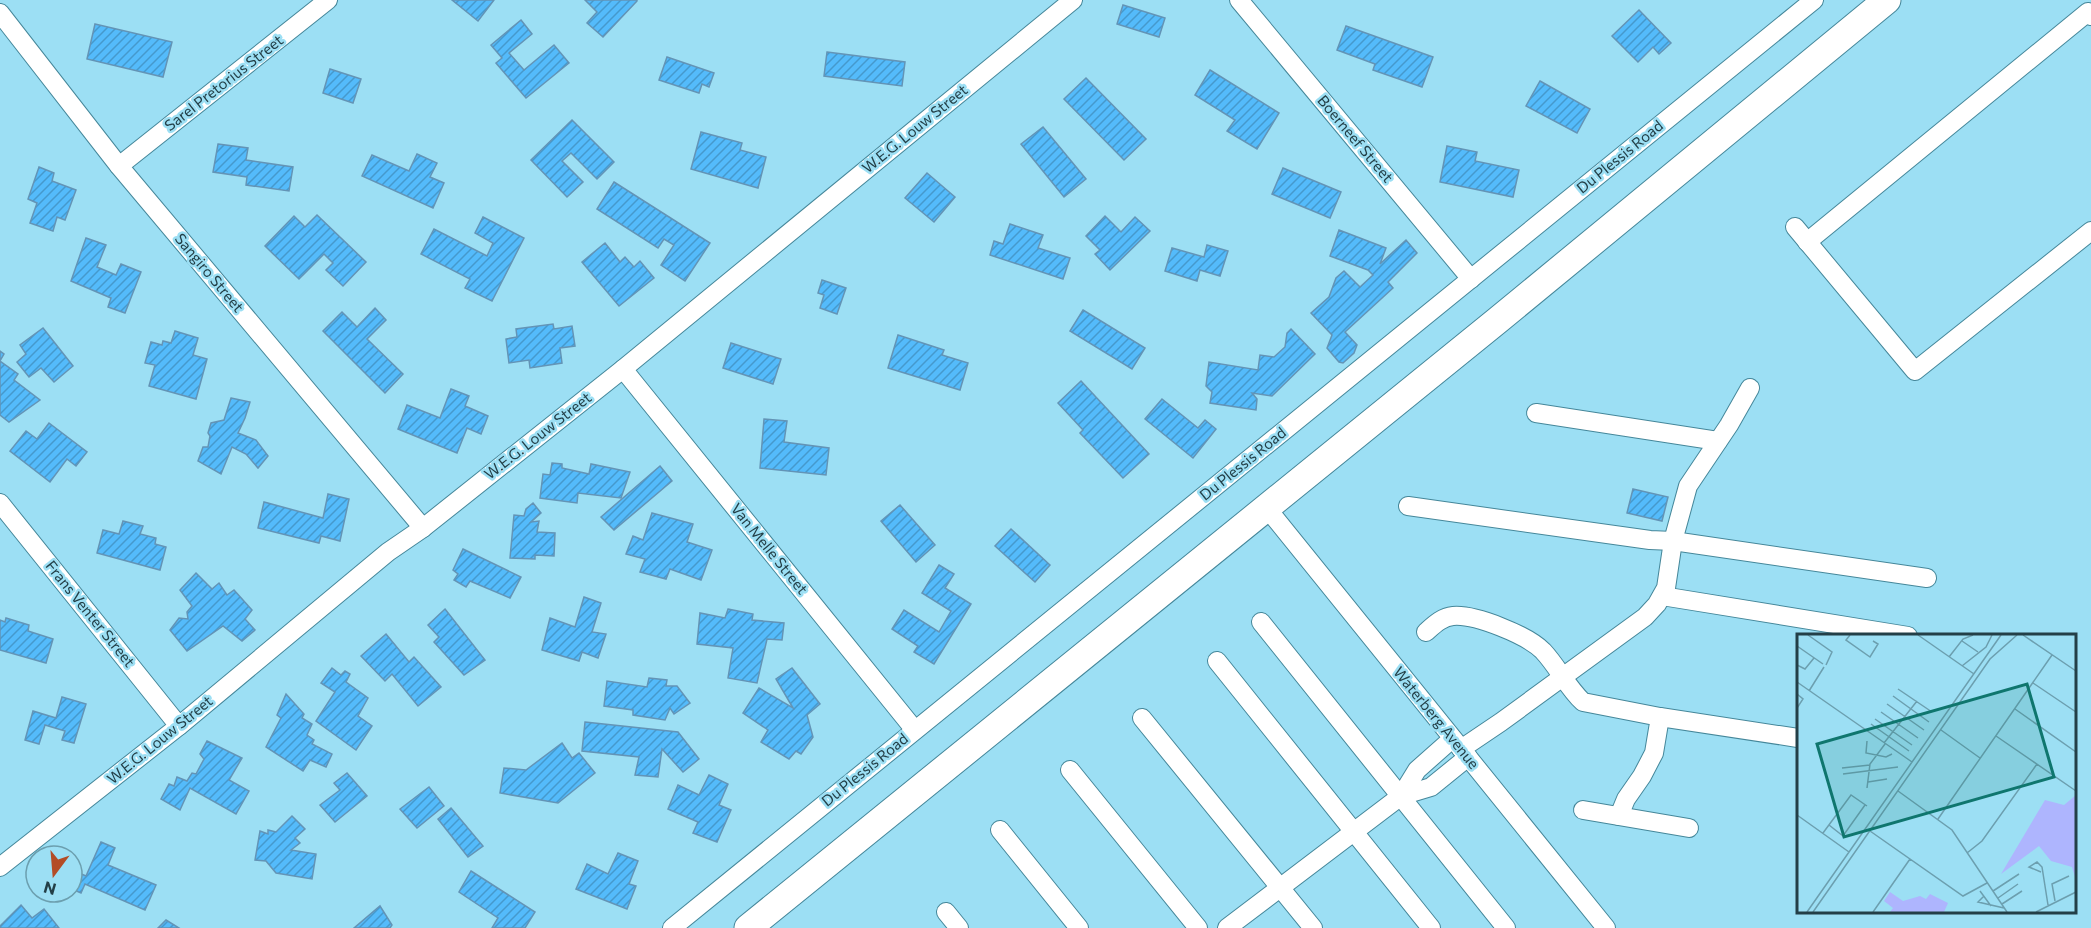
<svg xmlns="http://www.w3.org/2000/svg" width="2091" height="928" font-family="Commissioner,sans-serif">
	<defs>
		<pattern id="building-hatch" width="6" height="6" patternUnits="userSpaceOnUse" patternTransform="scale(1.5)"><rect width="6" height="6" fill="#54bbfb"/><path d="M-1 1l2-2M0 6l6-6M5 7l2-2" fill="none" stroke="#4599cd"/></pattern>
	</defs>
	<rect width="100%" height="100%" fill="#9cdff4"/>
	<g fill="url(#building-hatch)" stroke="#6394b6" stroke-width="1.5">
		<polygon points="452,0 494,0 478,21"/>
		<polygon points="585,0 637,0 637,1 603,37 587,23 597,12"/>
		<polygon points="1123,5 1165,18 1159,37 1117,24"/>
		<polygon points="1639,10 1671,43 1659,54 1653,47 1638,62 1612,36"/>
		<polygon points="521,20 532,34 509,53 524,70 554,45 569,63 526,98 496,63 502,58 491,45"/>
		<polygon points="95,24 172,42 163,77 87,59"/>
		<polygon points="1346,26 1433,57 1422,87 1373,70 1375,64 1337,50"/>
		<polygon points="827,52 905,62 902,86 824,76"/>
		<polygon points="667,57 714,73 709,87 702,84 699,93 659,80"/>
		<polygon points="330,69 361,79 353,103 323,93"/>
		<polygon points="1210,70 1279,113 1257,149 1227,131 1235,120 1195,95"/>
		<polygon points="1086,78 1146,139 1124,160 1064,99"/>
		<polygon points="1540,81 1590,109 1577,133 1526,106"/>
		<polygon points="572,120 614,162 597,179 571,153 562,161 583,182 567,197 531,160"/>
		<polygon points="1043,127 1086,179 1064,197 1021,144"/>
		<polygon points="701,132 742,143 740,150 766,157 758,188 691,169"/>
		<polygon points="218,144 248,148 246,160 293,167 289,191 246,185 247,177 213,172"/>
		<polygon points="1447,146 1477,152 1475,161 1519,170 1513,197 1440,182"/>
		<polygon points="417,154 437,163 430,177 444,183 433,208 362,176 372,155 409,171"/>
		<polygon points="39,167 54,173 52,181 76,190 65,220 57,217 53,231 30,223 37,203 28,199"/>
		<polygon points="1283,168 1341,192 1330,218 1272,194"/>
		<polygon points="927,173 955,197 934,222 905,198"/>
		<polygon points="614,182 710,243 685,281 661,265 674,245 664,239 658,248 597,209"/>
		<polygon points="317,215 366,262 343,286 326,270 333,263 324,254 299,279 265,246 294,216 305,227"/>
		<polygon points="1105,216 1121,232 1135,217 1150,231 1110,270 1095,254 1100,250 1086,236"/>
		<polygon points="483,217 524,238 492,301 465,288 470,279 421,254 434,229 487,256 493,243 475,233"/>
		<polygon points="1010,224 1043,235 1038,248 1070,258 1063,279 990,255 994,241 1003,244"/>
		<polygon points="1339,230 1386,248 1380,264 1406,240 1417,253 1388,282 1393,288 1345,332 1357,345 1354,353 1343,363 1339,362 1327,348 1332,335 1311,313 1329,297 1336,278 1344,271 1360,287 1373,275 1368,270 1330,256"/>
		<polygon points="86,238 106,245 97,267 116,275 121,264 141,272 125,313 108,307 111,298 71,281"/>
		<polygon points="605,243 620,262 625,257 634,267 640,261 654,278 619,306 582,262"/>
		<polygon points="1207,245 1228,251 1220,276 1200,270 1197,281 1165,271 1172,248 1204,257"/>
		<polygon points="822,280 846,288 837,314 820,308 824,295 818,293"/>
		<polygon points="375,308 386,320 367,339 403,374 385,393 323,331 342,312 357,327"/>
		<polygon points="1083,310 1145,348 1132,369 1070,331"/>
		<polygon points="553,324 554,329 572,326 575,346 560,348 562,363 530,368 529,360 509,363 506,339 517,337 516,329"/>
		<polygon points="43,328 73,366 54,382 41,368 29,377 17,362 26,354 20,345"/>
		<polygon points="1291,329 1315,354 1272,396 1252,393 1257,399 1256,410 1210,403 1212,392 1206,386 1209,362 1258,370 1260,355 1274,357 1285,347 1287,333"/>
		<polygon points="175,331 198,338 193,355 207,359 196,399 149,386 155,365 145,363 151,342 162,345 163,341 171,343"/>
		<polygon points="898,335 944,350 942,355 968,363 960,390 888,368"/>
		<polygon points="731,343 781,359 773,384 723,368"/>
		<polygon points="0,351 4,354 0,361 18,374 14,380 40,400 9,422 0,415"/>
		<polygon points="1081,381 1149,454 1123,478 1080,433 1083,430 1058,403"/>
		<polygon points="451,389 469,396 465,406 488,416 481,434 467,428 457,453 398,429 407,405 440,418"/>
		<polygon points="231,398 250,402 245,418 238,433 256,440 268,456 258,468 246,454 232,447 221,474 198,461 203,447 208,447 210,436 208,433 211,423 224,420"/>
		<polygon points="1162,399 1198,428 1205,420 1216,429 1193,458 1145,419"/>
		<polygon points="764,419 787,421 784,442 829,448 826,475 760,468"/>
		<polygon points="49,423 87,452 76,466 67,459 50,482 10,451 26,431 37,439"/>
		<polygon points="552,463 562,464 562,468 589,474 591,464 630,472 621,498 578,493 577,503 540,498 543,474 550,475"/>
		<polygon points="660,466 672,481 614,530 601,517"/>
		<polygon points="1633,489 1668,497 1662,521 1627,513"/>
		<polygon points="328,494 349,499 340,541 321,536 319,543 258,528 264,502 323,518"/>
		<polygon points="533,503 541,513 531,522 539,521 537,532 555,533 554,556 535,555 535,559 510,558 514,515 524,516 526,509"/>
		<polygon points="900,505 935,545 916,562 881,521"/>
		<polygon points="652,513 693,524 687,542 712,550 701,580 670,569 666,579 640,572 645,559 626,554 633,536 643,540"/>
		<polygon points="123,521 143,526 140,534 156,538 155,544 166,547 160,570 97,553 103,530 119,534"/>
		<polygon points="1011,529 1050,565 1035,582 995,546"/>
		<polygon points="463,549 521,577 510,598 470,581 466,587 454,580 458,574 453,570"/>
		<polygon points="939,565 954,574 945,588 971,604 934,664 914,652 918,646 892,629 904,610 939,632 951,611 922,593"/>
		<polygon points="196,573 212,589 219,583 227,595 234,590 252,610 245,619 255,630 242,641 223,626 187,651 170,630 179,618 188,619 187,612 192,606 180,590"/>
		<polygon points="584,597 601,603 592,632 606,634 598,658 582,652 579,661 542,650 550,618 575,627"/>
		<polygon points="445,609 485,660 464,675 434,642 439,637 428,625"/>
		<polygon points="728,609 753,614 752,620 784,623 782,640 767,639 757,683 728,678 733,648 697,644 700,613 725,618"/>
		<polygon points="6,618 29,625 28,631 53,639 46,663 0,650 0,620 5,622"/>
		<polygon points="386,634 409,662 414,657 441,687 418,706 392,674 385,681 361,656"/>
		<polygon points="332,668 341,675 345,671 350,674 346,682 368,698 358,716 372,726 356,750 316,721 335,692 321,683"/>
		<polygon points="792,668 820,704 807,715 813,737 801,754 796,751 789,759 761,742 768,730 743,713 759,688 793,708 776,679"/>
		<polygon points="649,678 667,680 666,686 677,686 690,703 674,714 670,708 665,720 633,715 633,710 604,706 607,681 647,687"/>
		<polygon points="286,694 304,714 302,718 312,724 307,735 314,740 312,744 332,754 326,767 310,760 303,771 266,747 281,718 277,715"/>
		<polygon points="62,697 86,704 74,743 62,740 65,731 45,725 39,744 25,740 33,711 56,718"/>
		<polygon points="585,722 678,732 699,759 683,772 662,749 658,777 635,775 639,757 582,751"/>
		<polygon points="207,741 242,758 229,780 249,791 236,814 190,788 180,810 161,799 169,784 174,786 177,777 187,781 192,773 196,774 204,759 200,754"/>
		<polygon points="562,743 572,758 579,753 595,773 558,803 500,793 504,768 526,770"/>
		<polygon points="347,773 367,796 335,822 320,805 340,790 334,783"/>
		<polygon points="709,775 728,784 719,805 731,810 717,842 693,833 698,822 668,809 678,785 699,795"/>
		<polygon points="429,787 444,806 417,828 400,809"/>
		<polygon points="451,808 483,846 468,857 438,819"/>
		<polygon points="292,816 305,829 295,838 300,843 291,850 316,854 312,879 276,873 266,861 255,860 260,831 268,834 268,830 276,832"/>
		<polygon points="101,842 115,848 108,865 156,885 145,910 85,884 81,893 72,889 72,870 86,876"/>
		<polygon points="618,853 638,861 629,884 636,886 627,909 576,889 587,864 608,874"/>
		<polygon points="471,871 535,912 525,928 492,928 498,918 459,892"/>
		<polygon points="21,905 32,918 44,909 59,928 1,928 0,926"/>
		<polygon points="380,906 392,925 390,928 354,928"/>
		<polygon points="166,920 179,928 158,928"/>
	</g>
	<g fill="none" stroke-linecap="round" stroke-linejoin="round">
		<g stroke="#45879a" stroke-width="20">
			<g id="street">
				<polyline points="1239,0 1471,279"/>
				<polyline points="0,13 119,166 423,528"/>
				<polyline points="119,166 328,0"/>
				<polyline points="1795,227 1915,371 2091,231"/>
				<polyline points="1807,242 2088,12 2091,16"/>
				<polyline points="623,369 914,729"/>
				<polyline points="1536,413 1718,441"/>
				<polyline points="0,503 179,726"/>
				<polyline points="1408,506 1650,540 1673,541 1927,578"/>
				<polyline points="1266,507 1606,928"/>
				<polyline points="1662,596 1908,636"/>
				<polyline points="1261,622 1506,928"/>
				<path d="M1426 632C1434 625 1442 617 1453 616 1475 614 1527 635 1543 651 1558 667 1567 687 1583 702L1660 717 1654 753 1642 776 1626 799 1619 816"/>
				<polyline points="1217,661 1431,928"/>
				<polyline points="1660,717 1798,738"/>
				<polyline points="1142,718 1313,928"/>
				<polyline points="1461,749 1501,722 1645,617 1657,604 1666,588 1673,541 1688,486 1729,425 1750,388"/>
				<polyline points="1070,770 1198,928"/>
				<polyline points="1401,796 1417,770 1452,739"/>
				<polyline points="1583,810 1689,828"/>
				<polyline points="1000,830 1079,928"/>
				<polyline points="0,867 179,726 388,552 423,528 623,369 1073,0"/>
				<polyline points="946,912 959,928"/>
				<polyline points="672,928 1814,0"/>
				<polyline points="1227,928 1401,796 1431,787 1468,757"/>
			</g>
		</g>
		<g stroke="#45879a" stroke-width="29">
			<polyline id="secondary" points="748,928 1498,320 1887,0"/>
		</g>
		<use href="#street" stroke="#fff" stroke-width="18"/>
		<use href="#secondary" stroke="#fff" stroke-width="27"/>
	</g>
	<g text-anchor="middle" stroke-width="5" stroke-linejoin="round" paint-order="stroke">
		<g font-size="15" fill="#233f47" stroke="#9cdff4">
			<text transform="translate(224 83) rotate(-38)" y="5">Sarel Pretorius Street</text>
			<text transform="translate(915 129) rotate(-39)" y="5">W.E.G. Louw Street</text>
			<text transform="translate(1355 139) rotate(50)" y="5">Boerneef Street</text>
			<text transform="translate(1620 157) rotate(-39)" y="5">Du Plessis Road</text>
			<text transform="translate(209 273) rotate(50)" y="5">Sangiro Street</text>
			<text transform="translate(538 436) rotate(-38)" y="5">W.E.G. Louw Street</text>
			<text transform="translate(1243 464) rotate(-39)" y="5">Du Plessis Road</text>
			<text transform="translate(769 549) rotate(51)" y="5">Van Melle Street</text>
			<text transform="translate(90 614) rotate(51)" y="5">Frans Venter Street</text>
			<text transform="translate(1436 718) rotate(51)" y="5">Waterberg Avenue</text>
			<text transform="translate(160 740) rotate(-39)" y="5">W.E.G. Louw Street</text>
			<text transform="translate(865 770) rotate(-39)" y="5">Du Plessis Road</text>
		</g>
	</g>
	<g transform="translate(1797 634)">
		<rect width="279" height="279" fill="#9cdff4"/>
		<path d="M93 258 106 267 123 262 129 265 133 260 151 269 147 278H93L96 274 87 267Z" fill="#aeb5fe"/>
		<path d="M279 161V246L275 233 254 227 242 212 204 240 248 166 267 171Z" fill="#aeb5fe"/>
		<path fill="none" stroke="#6c9faf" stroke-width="1.5" d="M11 1 35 18 29 31M53 1 49 6 73 23 81 10 76 7M121 1 177 40M226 1 279 37M165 7 181 18M0 12 26 30M152 23 166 5 176 1M0 31 8 35 17 24M165 32 189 13 195 1M0 48 115 128M236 49 279 78M101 55 135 78M12 57 27 33M0 60 6 65 0 74M96 62 132 88M90 70 127 96M218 75 279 118M84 78 121 104M78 85 115 111M74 90 112 117M144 96 183 124M199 102 279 157M70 107 69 119 89 123 95 120M87 109 120 67M45 134 73 131M46 140 101 133M71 148 90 145M70 154 73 130 88 110M101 157 155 196 210 278M0 181 52 218M141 185 255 21M32 191 46 202 68 171M73 197 166 262 190 249M26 199 54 161 70 172M170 219 185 207 240 130M244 238 232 233 240 228 245 233 251 271M183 257 194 272M196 257 222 240M187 262 181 268 207 274M201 264 221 250M258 267 255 250 272 242M205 270 225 257M10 278 204 1M16 278 193 25 220 1M76 278 113 225M239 278 279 258"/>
		<path fill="#0f766e" fill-opacity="0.15" stroke="#0f766e" stroke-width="3" d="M230 50 257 143 47 203 20 110Z"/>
		<rect width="279" height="279" fill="none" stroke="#233f47" stroke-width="3"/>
	</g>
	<g transform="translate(54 874) rotate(196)"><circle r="28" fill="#9cdff4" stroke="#6c9faf" stroke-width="1.5"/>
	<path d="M0-4.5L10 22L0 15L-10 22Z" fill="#b34c26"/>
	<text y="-9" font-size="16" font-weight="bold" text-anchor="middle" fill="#233f47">N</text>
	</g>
</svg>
